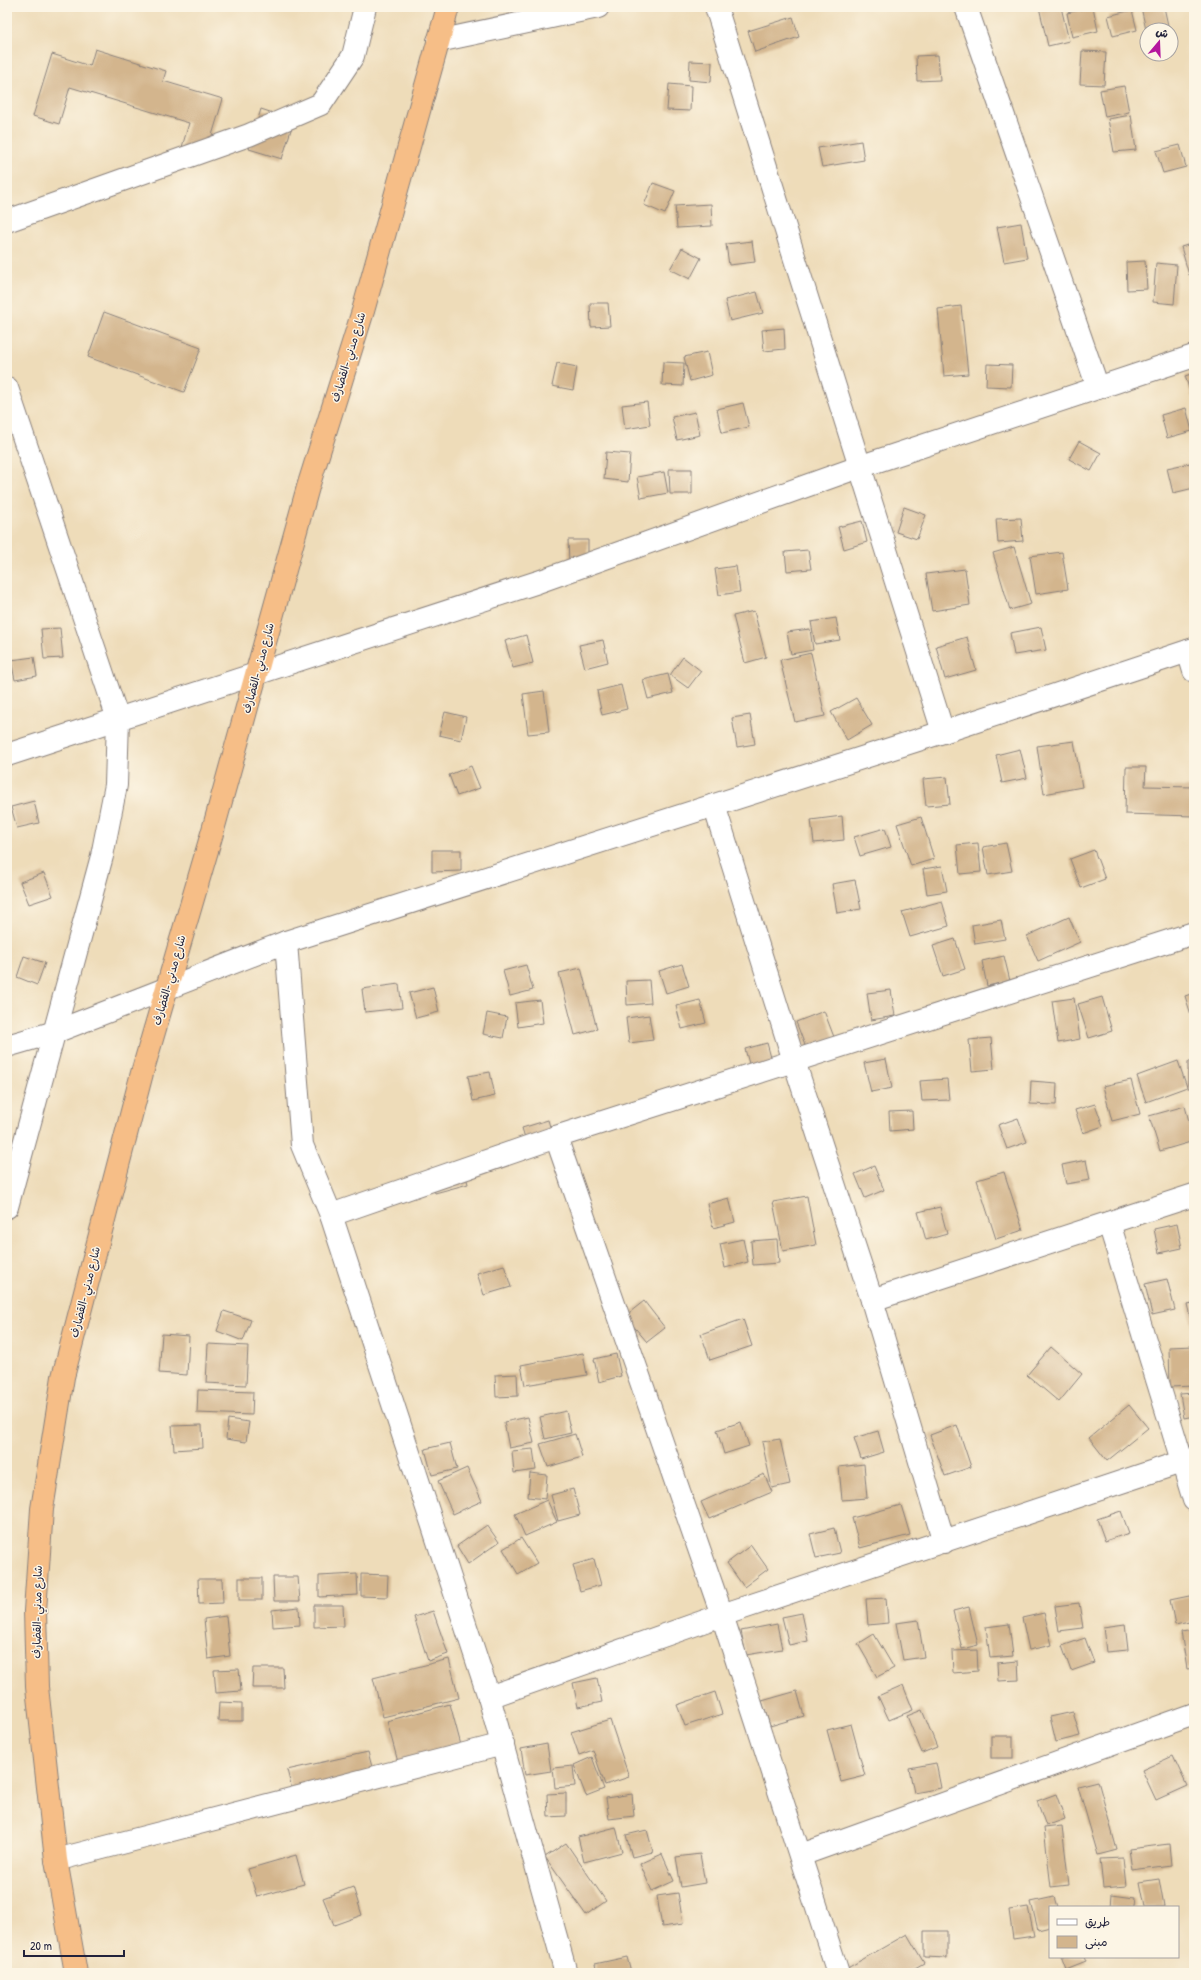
<svg xmlns="http://www.w3.org/2000/svg" width="1201" height="1980" font-family="'Patrick Hand','Playpen Sans Arabic',sans-serif">
	<rect width="100%" height="100%" fill="#fcf5e5"/>
	<filter id="ink" filterUnits="userSpaceOnUse"><feTurbulence type="fractalNoise" baseFrequency=".025" numOctaves="2"/><feDisplacementMap in="SourceGraphic" scale="8" xChannelSelector="R" yChannelSelector="G"/><feConvolveMatrix kernelMatrix="1 2 1 2 8 2 1 2 1" color-interpolation-filters="sRGB"/></filter>
	<filter id="wash" filterUnits="userSpaceOnUse"><feTurbulence type="fractalNoise" baseFrequency=".012" numOctaves="4" result="noise"/><feDisplacementMap in="SourceGraphic" scale="16" xChannelSelector="R" yChannelSelector="G"/><feGaussianBlur stdDeviation="0.9" result="paint"/><feColorMatrix in="noise" values="0 0 0 0 0 0 0 0 0 0 0 0 0 0 0 0 0 1.4 0 .05"/><feComposite in="paint" operator="in"/></filter>
	<g filter="url(#wash)">
		<rect width="100%" height="100%" fill="#eedcb9"/>
		<g id="blocks">
			<g fill="#d3b58d">
				<polygon points="1039,7 1061,7 1069,41 1048,46"/>
				<polygon points="1093,7 1098,31 1072,37 1067,13"/>
				<polygon points="1141,7 1164,7 1169,30 1146,30"/>
				<polygon points="1132,10 1137,30 1113,36 1108,16"/>
				<polygon points="793,17 799,37 755,52 748,31"/>
				<polygon points="95,49 166,71 163,81 223,99 204,162 180,154 189,123 70,87 59,124 33,116 52,54 90,66"/>
				<polygon points="1082,51 1106,52 1104,85 1080,84"/>
				<polygon points="938,55 940,80 917,81 916,56"/>
				<polygon points="690,61 712,62 711,82 689,80"/>
				<polygon points="669,84 691,86 690,111 667,110"/>
				<polygon points="1124,86 1129,112 1105,117 1100,90"/>
				<polygon points="261,109 294,120 282,159 249,149"/>
				<polygon points="1131,115 1136,150 1114,152 1108,119"/>
				<polygon points="861,141 864,160 822,167 818,148"/>
				<polygon points="1180,145 1186,167 1163,173 1156,151"/>
				<polygon points="653,183 675,191 665,214 644,205"/>
				<polygon points="711,204 712,226 677,228 675,206"/>
				<polygon points="1021,223 1027,258 1004,262 997,227"/>
				<polygon points="752,241 755,262 729,265 726,244"/>
				<polygon points="1194,243 1194,274 1189,275 1181,247"/>
				<polygon points="682,248 701,258 690,279 670,269"/>
				<polygon points="1145,261 1147,289 1127,290 1126,262"/>
				<polygon points="1156,263 1177,265 1174,304 1153,302"/>
				<polygon points="757,292 763,313 730,321 725,300"/>
				<polygon points="590,303 608,303 610,326 591,327"/>
				<polygon points="961,306 968,374 944,376 938,309"/>
				<polygon points="104,312 201,348 184,392 88,357"/>
				<polygon points="784,328 785,349 764,351 762,330"/>
				<polygon points="707,352 712,375 690,381 684,357"/>
				<polygon points="663,362 684,363 683,386 662,385"/>
				<polygon points="557,363 577,367 573,390 552,386"/>
				<polygon points="987,364 1012,365 1011,387 986,386"/>
				<polygon points="1194,373 1194,396 1192,397 1185,376"/>
				<polygon points="647,402 650,425 625,429 622,405"/>
				<polygon points="743,403 749,427 722,433 717,409"/>
				<polygon points="1186,408 1192,431 1167,438 1161,415"/>
				<polygon points="695,412 700,435 677,440 672,417"/>
				<polygon points="1079,441 1101,453 1091,471 1069,459"/>
				<polygon points="606,452 630,454 628,482 604,479"/>
				<polygon points="1190,463 1194,488 1173,493 1167,468"/>
				<polygon points="669,469 692,469 692,494 670,494"/>
				<polygon points="664,472 668,493 641,498 637,477"/>
				<polygon points="904,507 926,515 917,539 896,532"/>
				<polygon points="1021,518 1023,541 998,543 996,519"/>
				<polygon points="862,521 867,542 844,549 838,527"/>
				<polygon points="568,540 588,540 588,562 569,562"/>
				<polygon points="1014,547 1031,604 1010,610 993,553"/>
				<polygon points="808,550 811,569 787,571 785,552"/>
				<polygon points="1062,552 1068,589 1036,594 1030,556"/>
				<polygon points="736,566 740,592 719,595 715,569"/>
				<polygon points="965,569 970,605 932,611 926,574"/>
				<polygon points="754,611 766,657 745,663 733,616"/>
				<polygon points="836,618 840,640 815,644 811,622"/>
				<polygon points="1041,627 1046,650 1014,655 1010,633"/>
				<polygon points="60,628 63,658 44,659 41,629"/>
				<polygon points="810,629 813,650 791,654 787,632"/>
				<polygon points="526,635 533,663 513,668 505,641"/>
				<polygon points="967,637 976,670 945,679 936,646"/>
				<polygon points="603,640 608,662 585,668 579,645"/>
				<polygon points="811,653 825,716 795,722 780,660"/>
				<polygon points="34,657 37,676 15,680 11,660"/>
				<polygon points="683,657 701,671 688,688 670,675"/>
				<polygon points="668,674 673,693 648,699 643,680"/>
				<polygon points="621,685 627,709 602,715 597,691"/>
				<polygon points="544,691 549,732 528,734 523,694"/>
				<polygon points="856,698 872,725 847,740 831,712"/>
				<polygon points="445,712 466,717 461,740 439,735"/>
				<polygon points="750,715 755,744 737,747 732,718"/>
				<polygon points="1074,741 1082,787 1044,794 1037,746"/>
				<polygon points="1020,749 1027,778 1002,783 996,755"/>
				<polygon points="471,766 480,788 457,796 449,775"/>
				<polygon points="1126,767 1146,767 1145,786 1194,787 1194,816 1125,814"/>
				<polygon points="947,777 950,804 926,806 923,779"/>
				<polygon points="34,801 39,823 17,828 11,807"/>
				<polygon points="842,816 844,840 814,843 811,820"/>
				<polygon points="921,817 934,859 911,866 897,824"/>
				<polygon points="885,828 891,847 860,856 854,837"/>
				<polygon points="978,843 981,872 960,874 957,845"/>
				<polygon points="1006,843 1012,871 988,875 983,847"/>
				<polygon points="432,850 461,850 461,871 432,872"/>
				<polygon points="1094,850 1105,879 1081,888 1070,859"/>
				<polygon points="942,866 947,891 927,894 923,869"/>
				<polygon points="44,873 53,896 29,904 20,882"/>
				<polygon points="855,880 861,909 837,913 832,884"/>
				<polygon points="942,901 949,926 910,937 902,912"/>
				<polygon points="1069,917 1080,942 1038,961 1027,936"/>
				<polygon points="1001,920 1005,939 975,944 972,925"/>
				<polygon points="955,939 965,969 943,976 933,946"/>
				<polygon points="24,956 45,963 37,985 17,977"/>
				<polygon points="1004,956 1010,981 987,986 982,961"/>
				<polygon points="682,964 689,986 666,993 659,971"/>
				<polygon points="526,965 533,990 510,996 503,971"/>
				<polygon points="581,968 597,1029 575,1035 559,973"/>
				<polygon points="649,980 651,1003 627,1005 626,981"/>
				<polygon points="399,984 402,1008 365,1012 362,989"/>
				<polygon points="433,987 439,1012 416,1018 409,993"/>
				<polygon points="891,990 895,1016 871,1020 867,993"/>
				<polygon points="1194,993 1194,1024 1185,996"/>
				<polygon points="1102,997 1112,1031 1089,1038 1078,1004"/>
				<polygon points="1074,998 1080,1039 1058,1043 1052,1001"/>
				<polygon points="540,1000 543,1023 518,1027 515,1003"/>
				<polygon points="700,1000 706,1023 682,1029 676,1006"/>
				<polygon points="824,1011 834,1037 806,1048 796,1022"/>
				<polygon points="487,1013 507,1017 503,1038 483,1034"/>
				<polygon points="649,1015 653,1040 629,1043 626,1018"/>
				<polygon points="991,1038 994,1069 972,1071 969,1040"/>
				<polygon points="767,1043 776,1076 754,1082 745,1049"/>
				<polygon points="886,1059 892,1088 871,1092 864,1063"/>
				<polygon points="1178,1061 1187,1087 1146,1102 1137,1076"/>
				<rect x="1188" y="1062" width="6" height="26"/>
				<polygon points="490,1072 495,1096 473,1101 468,1076"/>
				<polygon points="947,1079 949,1100 922,1101 920,1081"/>
				<polygon points="1131,1080 1140,1114 1112,1121 1103,1086"/>
				<polygon points="1031,1081 1057,1083 1056,1105 1030,1104"/>
				<polygon points="1095,1104 1103,1126 1083,1133 1075,1110"/>
				<polygon points="1185,1106 1194,1141 1160,1151 1149,1116"/>
				<polygon points="912,1111 913,1129 890,1131 889,1112"/>
				<polygon points="1018,1118 1027,1142 1007,1149 998,1125"/>
				<polygon points="548,1120 555,1143 529,1151 522,1128"/>
				<polygon points="1086,1160 1090,1180 1066,1184 1062,1165"/>
				<polygon points="463,1165 468,1184 435,1193 430,1175"/>
				<polygon points="874,1166 884,1190 865,1198 855,1174"/>
				<polygon points="1004,1172 1023,1230 996,1239 977,1180"/>
				<polygon points="807,1196 816,1245 783,1251 773,1202"/>
				<polygon points="729,1198 735,1222 713,1228 707,1204"/>
				<polygon points="940,1207 947,1234 926,1240 918,1212"/>
				<polygon points="1177,1224 1182,1248 1159,1253 1154,1229"/>
				<polygon points="743,1239 748,1262 725,1268 720,1244"/>
				<polygon points="777,1239 779,1263 753,1265 751,1241"/>
				<polygon points="504,1265 511,1287 484,1295 477,1273"/>
				<polygon points="1167,1279 1175,1310 1152,1315 1145,1284"/>
				<polygon points="644,1301 665,1328 647,1342 625,1316"/>
				<polygon points="1194,1303 1194,1329 1193,1329 1187,1304"/>
				<polygon points="224,1311 251,1320 243,1341 217,1331"/>
				<polygon points="743,1319 752,1346 710,1360 701,1334"/>
				<polygon points="162,1334 189,1336 187,1375 159,1373"/>
				<polygon points="208,1344 248,1346 246,1385 206,1383"/>
				<polygon points="1194,1346 1194,1386 1170,1387 1169,1347"/>
				<polygon points="1051,1347 1082,1374 1059,1402 1027,1375"/>
				<polygon points="583,1353 587,1375 525,1385 521,1365"/>
				<polygon points="616,1354 621,1376 599,1382 594,1359"/>
				<polygon points="517,1374 518,1396 496,1397 495,1375"/>
				<polygon points="198,1390 253,1392 252,1415 197,1413"/>
				<polygon points="1194,1393 1194,1416 1184,1418 1180,1394"/>
				<polygon points="1129,1405 1148,1428 1107,1461 1089,1438"/>
				<polygon points="566,1411 571,1433 545,1439 540,1417"/>
				<polygon points="528,1417 534,1443 509,1448 504,1422"/>
				<polygon points="228,1419 249,1422 246,1442 226,1439"/>
				<polygon points="741,1422 749,1446 724,1454 717,1430"/>
				<polygon points="202,1425 203,1448 174,1450 172,1426"/>
				<polygon points="957,1425 971,1467 945,1476 930,1435"/>
				<polygon points="878,1431 884,1452 861,1459 854,1438"/>
				<polygon points="575,1434 582,1457 548,1467 540,1444"/>
				<polygon points="780,1439 790,1484 772,1488 762,1442"/>
				<polygon points="450,1443 457,1469 432,1475 425,1449"/>
				<polygon points="533,1449 536,1470 514,1473 512,1451"/>
				<polygon points="864,1464 867,1498 842,1500 839,1467"/>
				<polygon points="467,1468 482,1501 453,1514 438,1481"/>
				<polygon points="530,1473 547,1475 545,1499 528,1497"/>
				<polygon points="764,1474 772,1492 709,1519 701,1502"/>
				<polygon points="573,1489 580,1515 558,1521 551,1495"/>
				<polygon points="547,1500 557,1522 525,1536 515,1514"/>
				<polygon points="901,1505 910,1535 860,1548 852,1518"/>
				<polygon points="1121,1511 1129,1533 1105,1541 1097,1519"/>
				<polygon points="487,1525 499,1542 468,1564 457,1546"/>
				<polygon points="834,1528 840,1553 816,1558 810,1534"/>
				<polygon points="521,1538 537,1563 518,1574 503,1549"/>
				<polygon points="751,1545 768,1569 744,1587 727,1563"/>
				<polygon points="594,1559 601,1585 580,1591 573,1565"/>
				<polygon points="357,1574 358,1595 319,1597 319,1576"/>
				<polygon points="361,1574 388,1575 387,1597 361,1596"/>
				<polygon points="273,1577 298,1577 300,1601 274,1601"/>
				<rect x="239" y="1578" width="23" height="22"/>
				<polygon points="198,1579 222,1579 223,1603 199,1604"/>
				<polygon points="1194,1595 1194,1621 1175,1625 1170,1600"/>
				<polygon points="886,1598 888,1623 868,1625 866,1599"/>
				<polygon points="1079,1603 1083,1628 1059,1631 1055,1606"/>
				<polygon points="314,1605 343,1605 344,1626 314,1627"/>
				<polygon points="299,1607 300,1625 273,1627 272,1610"/>
				<polygon points="969,1607 978,1645 962,1649 953,1611"/>
				<polygon points="433,1611 448,1654 428,1661 414,1617"/>
				<polygon points="802,1613 808,1641 789,1645 782,1617"/>
				<polygon points="1044,1613 1052,1645 1029,1650 1022,1618"/>
				<polygon points="226,1616 230,1656 208,1659 204,1619"/>
				<polygon points="918,1620 924,1657 903,1660 896,1623"/>
				<polygon points="777,1624 782,1649 746,1655 741,1631"/>
				<polygon points="1009,1624 1013,1656 990,1658 986,1627"/>
				<polygon points="1125,1624 1128,1650 1106,1652 1103,1627"/>
				<polygon points="1194,1630 1194,1668 1187,1669 1181,1632"/>
				<polygon points="874,1634 894,1668 877,1677 858,1644"/>
				<polygon points="1085,1638 1094,1663 1071,1671 1062,1646"/>
				<polygon points="977,1650 978,1671 953,1673 952,1651"/>
				<polygon points="449,1659 459,1698 383,1717 373,1678"/>
				<polygon points="1018,1661 1019,1680 998,1681 997,1663"/>
				<polygon points="253,1668 283,1668 284,1688 252,1688"/>
				<polygon points="239,1669 241,1691 216,1693 214,1670"/>
				<polygon points="597,1678 602,1702 578,1707 573,1683"/>
				<polygon points="903,1685 913,1710 889,1720 878,1696"/>
				<polygon points="797,1691 804,1716 770,1726 762,1701"/>
				<polygon points="715,1692 722,1714 685,1726 677,1705"/>
				<polygon points="219,1702 242,1703 242,1721 218,1721"/>
				<polygon points="450,1704 462,1749 399,1766 387,1721"/>
				<polygon points="922,1710 937,1747 922,1753 907,1716"/>
				<polygon points="1073,1712 1080,1736 1056,1742 1050,1717"/>
				<polygon points="610,1720 629,1777 605,1785 593,1750 579,1755 571,1732"/>
				<polygon points="851,1724 865,1776 841,1782 827,1730"/>
				<rect x="991" y="1736" width="22" height="22"/>
				<polygon points="547,1744 551,1771 525,1775 521,1749"/>
				<polygon points="368,1752 376,1782 295,1801 287,1770"/>
				<polygon points="1173,1756 1187,1786 1156,1800 1142,1770"/>
				<polygon points="592,1757 604,1789 586,1796 574,1765"/>
				<polygon points="936,1763 941,1788 914,1793 909,1768"/>
				<polygon points="573,1766 575,1786 555,1788 553,1768"/>
				<polygon points="1098,1781 1117,1850 1098,1855 1078,1786"/>
				<polygon points="566,1793 566,1816 548,1817 547,1794"/>
				<polygon points="632,1794 634,1816 609,1819 606,1798"/>
				<polygon points="1056,1794 1065,1819 1046,1826 1037,1801"/>
				<polygon points="1062,1826 1069,1885 1051,1887 1044,1828"/>
				<polygon points="616,1827 622,1852 584,1862 578,1837"/>
				<polygon points="647,1830 653,1852 632,1857 626,1835"/>
				<polygon points="566,1843 606,1901 586,1915 545,1857"/>
				<polygon points="1169,1844 1171,1865 1132,1870 1129,1849"/>
				<polygon points="662,1854 674,1881 652,1891 640,1864"/>
				<polygon points="700,1854 705,1883 681,1887 676,1857"/>
				<polygon points="296,1855 304,1884 257,1897 248,1869"/>
				<polygon points="1123,1858 1126,1886 1103,1888 1100,1859"/>
				<polygon points="1159,1879 1164,1907 1144,1907 1139,1882"/>
				<polygon points="353,1887 362,1915 334,1925 323,1898"/>
				<polygon points="678,1893 683,1924 662,1927 657,1896"/>
				<polygon points="1112,1895 1135,1898 1134,1907 1111,1907"/>
				<polygon points="1054,1897 1057,1907 1050,1907 1050,1927 1038,1930 1031,1902"/>
				<polygon points="1028,1907 1034,1936 1013,1939 1009,1910"/>
				<polygon points="924,1931 947,1931 947,1958 924,1957"/>
				<polygon points="907,1934 924,1963 906,1973 846,1973 844,1970"/>
				<polygon points="627,1957 631,1973 597,1973 595,1964"/>
				<polygon points="1061,1957 1084,1957 1086,1962 1066,1970"/>
			</g>
		</g>
	</g>
	<g filter="url(#ink)">
		<use href="#blocks" fill-opacity="0" stroke="#887f7a" stroke-width="1"/>
		<g fill="none" stroke-linecap="round" stroke-linejoin="round">
			<g stroke="#887f7a" stroke-width="24">
				<g id="minor">
					<polyline points="716,7 943,732"/>
					<polyline points="966,7 1098,388"/>
					<polyline points="438,41 598,7"/>
					<polyline points="7,221 249,135 321,104 353,56 365,7"/>
					<polyline points="7,388 118,719 116,785 102,856 7,1207"/>
					<polyline points="1188,651 1194,671"/>
					<polyline points="7,755 538,582 859,467 1194,356"/>
					<polyline points="714,805 794,1061 872,1300 944,1542"/>
					<polyline points="286,942 302,1145 331,1215 489,1697 566,1973"/>
					<polyline points="7,1046 55,1032 286,942 943,732 1194,649"/>
					<polyline points="556,1137 722,1615 838,1973"/>
					<polyline points="331,1215 556,1137 1194,933"/>
					<polyline points="1109,1223 1194,1500"/>
					<polyline points="872,1300 1194,1195"/>
					<polyline points="489,1697 722,1615 1181,1462"/>
					<polyline points="801,1855 1194,1714"/>
					<polyline points="56,1860 503,1744"/>
				</g>
			</g>
			<g stroke="#887f7a" stroke-width="24">
				<polyline id="highway" points="76,1973 56,1860 37,1687 35,1611 42,1509 63,1377 142,1073 213,830 308,487 363,311 448,7"/>
			</g>
			<use href="#minor" stroke="#fff" stroke-width="22"/>
			<use href="#highway" stroke="#f6be87" stroke-width="22"/>
		</g>
	</g>
	<g text-anchor="middle" stroke-width="3" stroke-linejoin="round" paint-order="stroke">
		<g font-size="11" fill="#22223b" stroke="#fcf5e5">
			<text transform="translate(348 357) rotate(-73)" y="4">شارع مدني -القضارف</text>
			<text transform="translate(258 668) rotate(-75)" y="4">شارع مدني -القضارف</text>
			<text transform="translate(169 980) rotate(-74)" y="4">شارع مدني -القضارف</text>
			<text transform="translate(85 1292) rotate(-76)" y="4">شارع مدني -القضارف</text>
			<text transform="translate(37 1612) rotate(-89)" y="4">شارع مدني -القضارف</text>
		</g>
	</g>
	<rect width="1201" height="1980" fill="none" stroke="#fcf5e5" stroke-width="24"/>
	<rect x="1049" y="1906" width="130" height="52" fill="#fcf5e5" stroke="#a5a1a1"/>
	<rect x="1057" y="1919" width="20" height="6" fill="#ffffff" stroke="#a5a1a1"/>
	<text x="1085" y="1926" font-size="12" fill="#22223b">طريق</text>
	<rect x="1057" y="1936" width="20" height="12" fill="#d3b58d" stroke="#a5a1a1"/>
	<text x="1085" y="1946" font-size="12" fill="#22223b">مبنى</text>
	<g transform="translate(1159 42) rotate(19)"><circle r="19" fill="#fcf5e5" stroke="#a5a1a1"/>
	<path d="M0-3L7 15L0 10L-7 15Z" fill="#b5179e"/>
	<text y="-6" font-size="11" font-weight="bold" text-anchor="middle" fill="#22223b">ش</text>
	</g>
	<path d="M24 1950v6h100v-6" fill="none" stroke="#22223b" stroke-width="2"/>
	<text x="30" y="1950" font-size="12" fill="#22223b" stroke="#fcf5e5" stroke-width="3" paint-order="stroke">20 m</text>
</svg>
